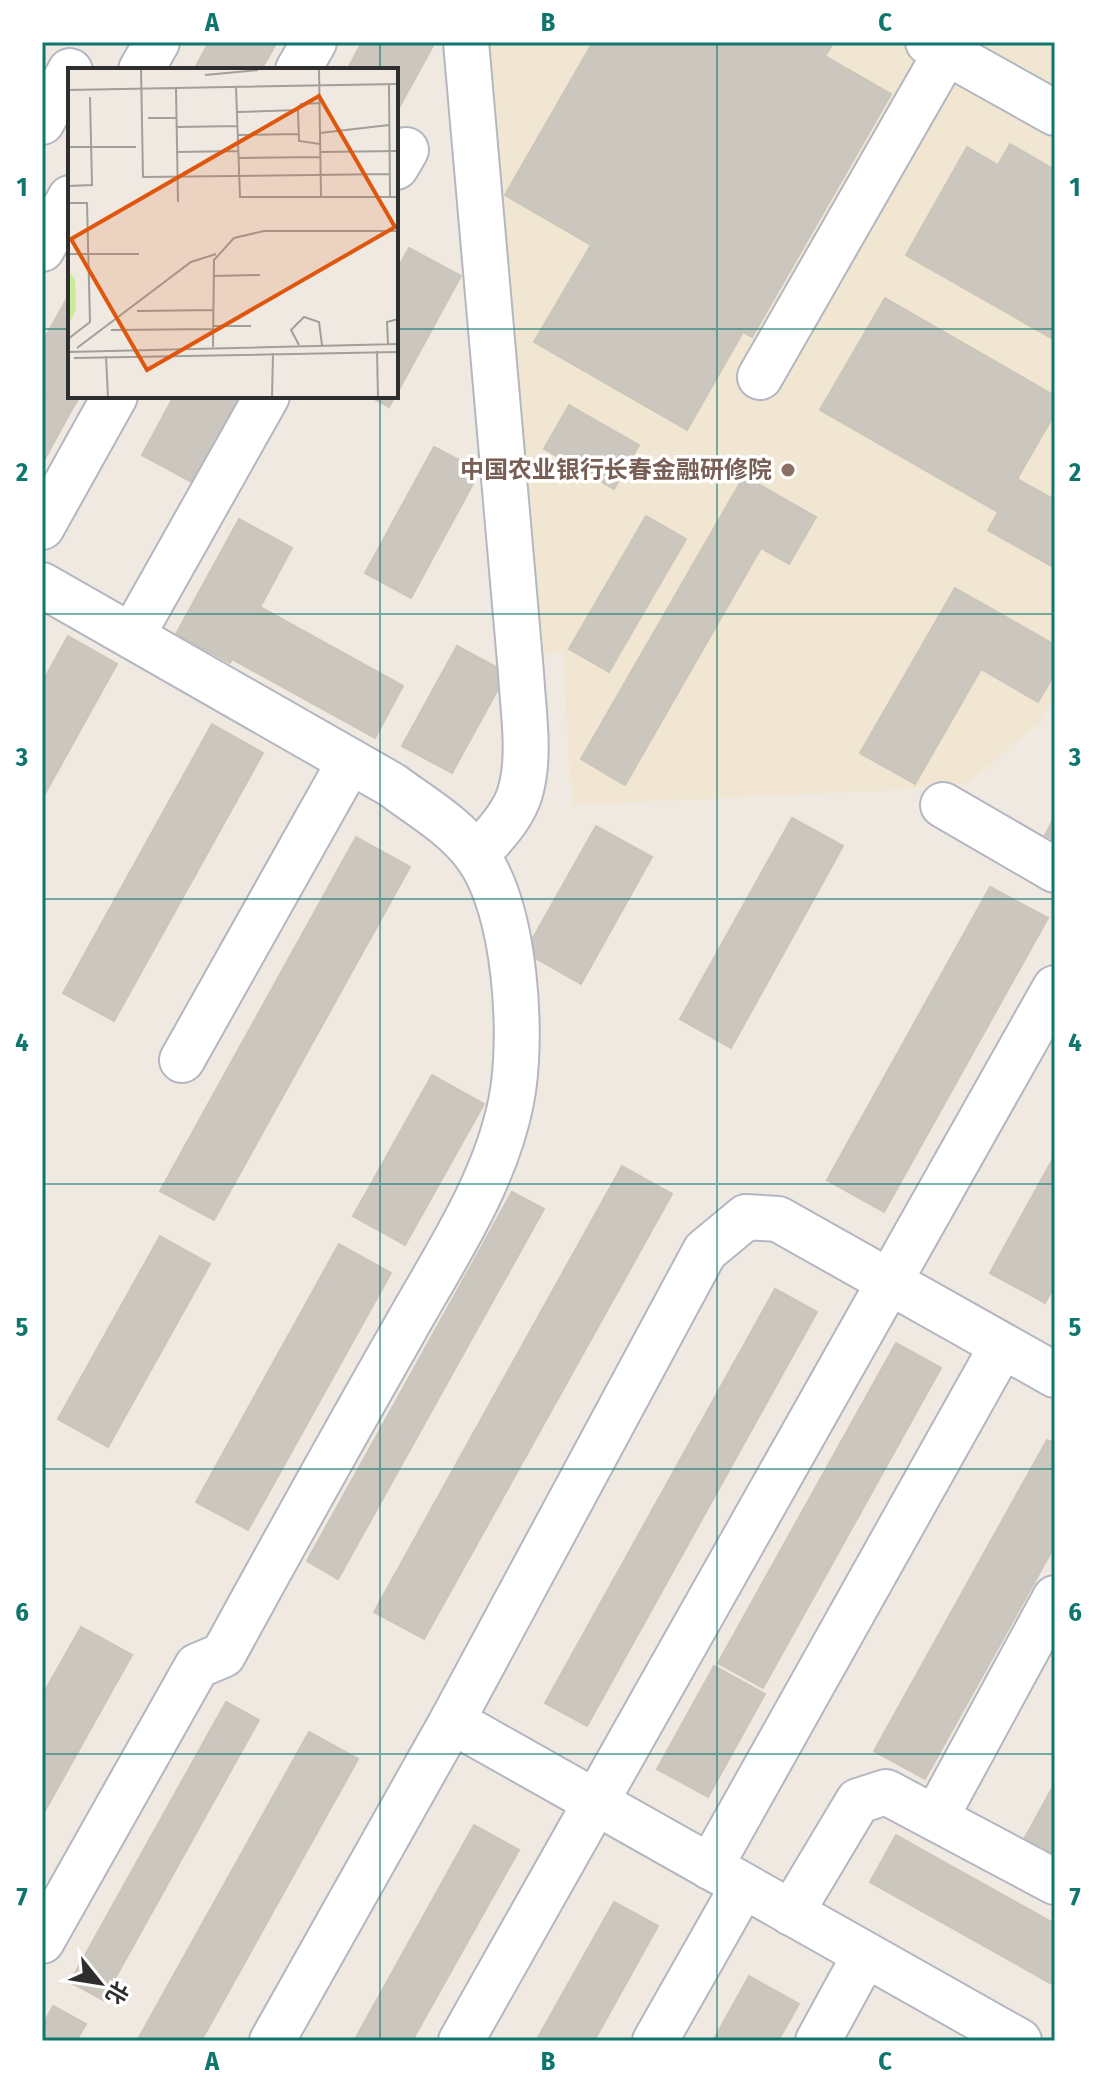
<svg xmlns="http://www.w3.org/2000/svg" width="1097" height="2083" font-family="'Fira Sans Condensed','Noto Sans SC',sans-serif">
	<rect width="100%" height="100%" fill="#efe9e1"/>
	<polygon fill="#f0e6d1" points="488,42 1055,42 1055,695 1040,722 968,783 898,790 572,805 563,652 534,655"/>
	<g fill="#cbc7bf" stroke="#cbc5ba" stroke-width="2">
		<polygon points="209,42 277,42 261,70 194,70"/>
		<polygon points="362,42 435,42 396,113 396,70 347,70"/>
		<polygon points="593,42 834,42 825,56 891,94 752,337 743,332 687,430 534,342 591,245 505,195"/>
		<polygon points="1010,144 1055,170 1052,195 1055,197 1055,340 906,255 967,147 998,165"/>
		<polygon points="409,248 461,276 396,395 396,271"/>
		<polygon points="70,293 70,396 80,396 71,411 42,395 42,343"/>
		<polygon points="885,298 1055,396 1055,413 998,512 820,410"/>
		<polygon points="42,395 71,411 42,464"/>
		<polygon points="174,396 246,396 197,485 142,455"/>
		<polygon points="369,396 395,396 389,407"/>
		<polygon points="569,405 639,445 614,489 544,449"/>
		<polygon points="434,447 480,471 411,598 365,573"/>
		<polygon points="744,476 816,517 789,564 761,548 625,785 581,759"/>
		<polygon points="1017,479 1055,500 1055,568 988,530"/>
		<polygon points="646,516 686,539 609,672 569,649"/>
		<polygon points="239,519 292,548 230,663 176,634"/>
		<polygon points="955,588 1055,645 1055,673 1038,702 981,669 915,784 860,753"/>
		<polygon points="260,607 403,686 375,738 232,659"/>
		<polygon points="68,636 117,664 42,799 42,683"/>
		<polygon points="457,646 507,673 452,773 402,746"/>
		<polygon points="212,724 263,753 114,1021 63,993"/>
		<polygon points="1055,816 1055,840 1045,835"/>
		<polygon points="792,818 843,846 731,1048 680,1019"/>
		<polygon points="596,826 652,857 581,984 525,952"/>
		<polygon points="356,837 410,867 214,1220 160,1191"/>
		<polygon points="990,887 1048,918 884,1212 827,1180"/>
		<polygon points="432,1075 484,1104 405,1245 353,1216"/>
		<polygon points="1055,1155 1055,1285 1045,1303 990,1273"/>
		<polygon points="622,1166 672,1194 424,1639 374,1612"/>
		<polygon points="512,1192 544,1209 338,1579 307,1561"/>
		<polygon points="160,1236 210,1264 108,1447 58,1419"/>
		<polygon points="339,1244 391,1273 248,1530 196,1502"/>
		<polygon points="775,1289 817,1312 587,1726 545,1703"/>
		<polygon points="896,1343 941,1368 763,1688 718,1663"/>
		<polygon points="1047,1440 1055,1444 1055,1545 925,1779 874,1751"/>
		<polygon points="81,1627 132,1655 42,1816 42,1696"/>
		<polygon points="714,1666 765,1694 708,1797 657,1769"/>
		<polygon points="226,1702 259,1720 103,2000 70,1982"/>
		<polygon points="309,1732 358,1759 201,2041 137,2041"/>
		<polygon points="1055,1783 1055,1859 1023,1841"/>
		<polygon points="474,1825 519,1850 412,2041 354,2041"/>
		<polygon points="896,1835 1055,1924 1052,1984 870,1882"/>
		<polygon points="614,1902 658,1926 594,2041 536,2041"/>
		<polygon points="749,1976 799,2004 778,2041 713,2041"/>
		<polygon points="53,2006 86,2024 76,2041 42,2041 42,2027"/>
	</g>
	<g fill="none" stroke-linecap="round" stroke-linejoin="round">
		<g stroke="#b4b7c1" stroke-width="48">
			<g id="minor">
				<path d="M466 42 521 673C523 711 531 756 520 793 513 817 492 837 477 855"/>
				<polyline points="928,42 1055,113"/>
				<polyline points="141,70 157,42"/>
				<polyline points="298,70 314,42"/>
				<polyline points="42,122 70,71"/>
				<polyline points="396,167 406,150"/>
				<polyline points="42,249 70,198"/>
				<polyline points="760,377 952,42"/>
				<polyline points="42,527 115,396"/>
				<path d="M42 585 392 785C420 806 455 826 476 855 516 907 524 1039 511 1102 495 1184 443 1260 403 1332 342 1439 282 1547 223 1655L197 1666 42 1941"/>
				<polyline points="132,636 267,396"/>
				<polyline points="943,805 1055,870"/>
				<polyline points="182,1060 350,761"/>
				<polyline points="452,1721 1019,2041"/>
				<polyline points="936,1817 1055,1598"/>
				<polyline points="710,1867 1002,1346"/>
				<polyline points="791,1913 858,1801 886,1792 1055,1882"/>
				<polyline points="272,2041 452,1721 705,1251 746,1217 778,1219 1055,1375"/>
				<polyline points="461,2041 1055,988"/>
				<polyline points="655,2041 743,1886"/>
				<polyline points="818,2041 865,1955"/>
			</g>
		</g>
		<use href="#minor" stroke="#fff" stroke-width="44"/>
	</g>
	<path fill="none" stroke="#0f766e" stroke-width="2" stroke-opacity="0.55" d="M380 42V70M717 42V2041M42 329H70M396 329H1055M380 396V2041M42 614H1055M42 899H1055M42 1184H1055M42 1469H1055M42 1754H1055"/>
	<circle fill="#8d6e63" stroke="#fff" stroke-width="3" cx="788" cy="470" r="8"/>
	<g text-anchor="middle" stroke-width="7" stroke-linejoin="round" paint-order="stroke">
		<g font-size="24" font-weight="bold" fill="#785e54" stroke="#fff" text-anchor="end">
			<text x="772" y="478">中国农业银行长春金融研修院</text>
		</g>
	</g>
	<g transform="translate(68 68)">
		<rect width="330" height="330" fill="#efe9e1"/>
		<path d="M0 201 7 212 8 242 0 257Z" fill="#c9ec9a"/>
		<path fill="none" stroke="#a29e99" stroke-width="2" d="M73 0 75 109 322 106M251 0 253 130M137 7 190 2M321 16 322 129M168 19 172 129H330M108 20 110 134M0 22 330 16M252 35 233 36 230 42 231 73 252 76M169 44 230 42M80 50H109M109 59 169 58M252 65 321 57M170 67 231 66M0 79H68M109 84 170 83M252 84 330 83M170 90 252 89M0 118 24 117 22 29M0 135H19L22 254 0 271M0 186H71M145 208 192 207M69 243 145 242M145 258H183M43 262 145 261M320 276 319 254 330 251M231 277 223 262 236 249 251 254 254 277M145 279 146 192 166 170 196 163H330M9 280 123 194 148 186M309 283 310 330M0 284 330 276M38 288 40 330M6 290 330 284M204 330 205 285"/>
		<path fill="#df570e" fill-opacity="0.15" stroke="#df570e" stroke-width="4" d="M251 28 327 159 79 302 3 171Z"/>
		<rect width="330" height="330" fill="none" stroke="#2e2e2e" stroke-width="4"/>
	</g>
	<rect width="1097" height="2083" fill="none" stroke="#ffffff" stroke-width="88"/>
	<g transform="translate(100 1983) rotate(120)" stroke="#ffffff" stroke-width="6" paint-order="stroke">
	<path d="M0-6L14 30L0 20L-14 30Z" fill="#2e2e2e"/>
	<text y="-12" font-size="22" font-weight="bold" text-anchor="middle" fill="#2e2e2e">北</text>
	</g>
	<rect x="44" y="44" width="1009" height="1995" fill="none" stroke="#0f766e" stroke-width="3"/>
	<g font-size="26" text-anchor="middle" font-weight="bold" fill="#0f766e">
		<text x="212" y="31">A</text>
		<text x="548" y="31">B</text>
		<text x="885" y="31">C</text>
		<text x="22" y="196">1</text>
		<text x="1075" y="196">1</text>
		<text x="22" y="481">2</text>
		<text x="1075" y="481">2</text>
		<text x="22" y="766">3</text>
		<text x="1075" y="766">3</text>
		<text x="22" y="1051">4</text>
		<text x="1075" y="1051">4</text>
		<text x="22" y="1336">5</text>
		<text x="1075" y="1336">5</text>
		<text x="22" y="1621">6</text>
		<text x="1075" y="1621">6</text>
		<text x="22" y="1906">7</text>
		<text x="1075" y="1906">7</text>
		<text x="212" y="2070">A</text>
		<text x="548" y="2070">B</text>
		<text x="885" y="2070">C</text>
	</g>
</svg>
